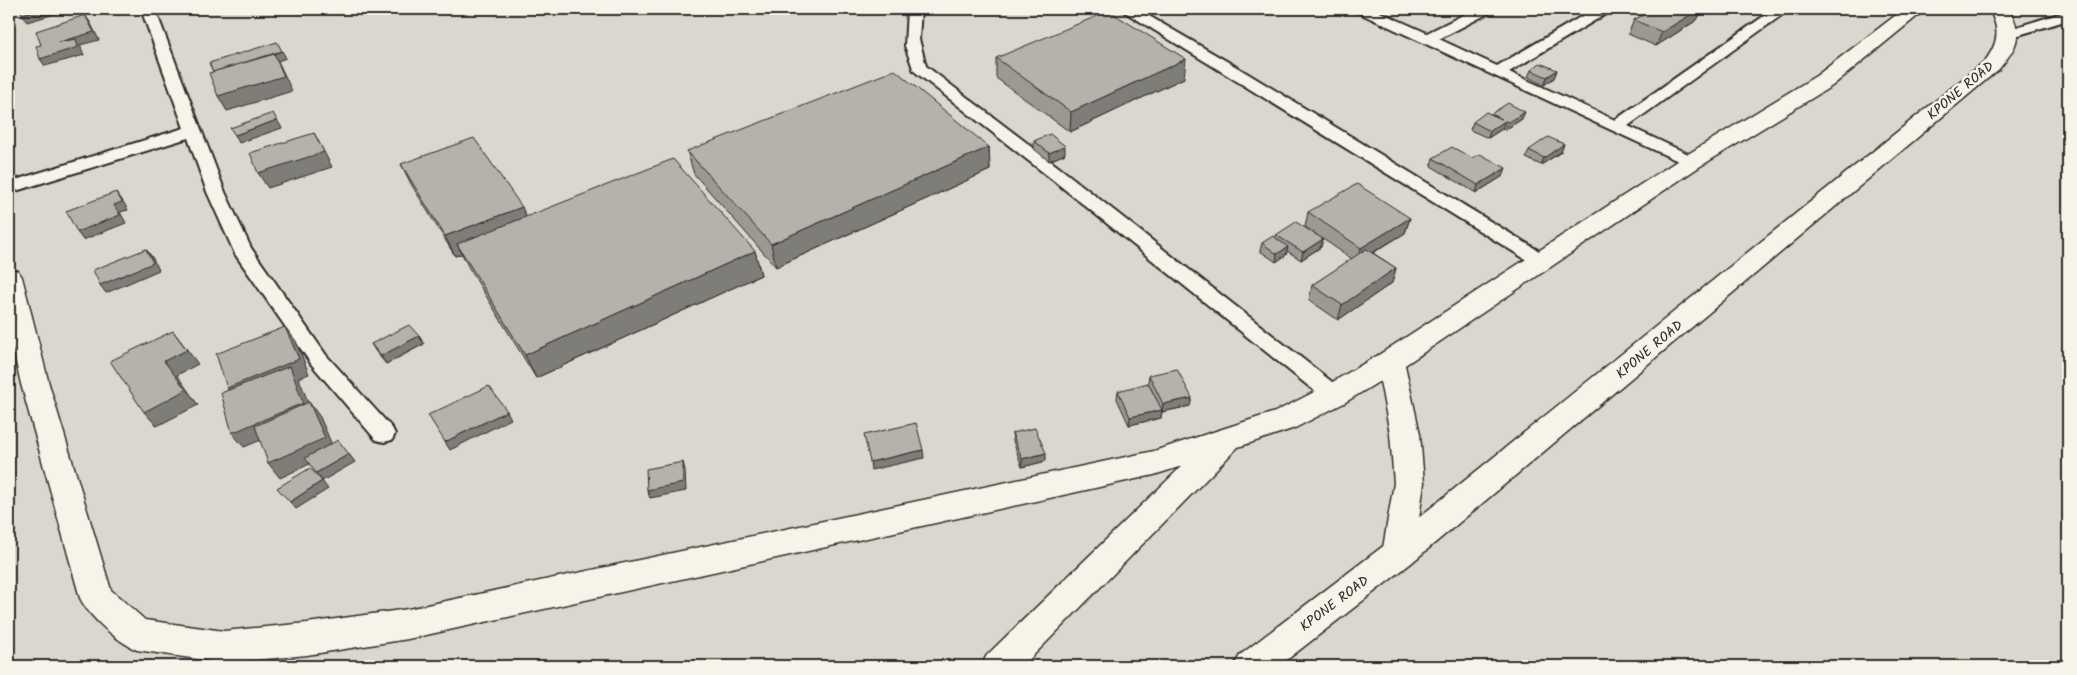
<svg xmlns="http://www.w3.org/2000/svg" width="2077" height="675" font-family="Kalam,sans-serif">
	<rect width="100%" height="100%" fill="#ebe7dd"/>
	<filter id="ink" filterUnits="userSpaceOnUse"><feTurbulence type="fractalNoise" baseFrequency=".02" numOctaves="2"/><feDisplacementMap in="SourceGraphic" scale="10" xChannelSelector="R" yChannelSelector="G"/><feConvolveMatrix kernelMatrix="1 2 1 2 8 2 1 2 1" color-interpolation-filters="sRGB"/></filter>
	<g filter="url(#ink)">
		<rect fill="#dbd7ce" x="9" y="9" width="2059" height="657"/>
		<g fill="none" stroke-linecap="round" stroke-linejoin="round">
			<g stroke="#2b2b2b" stroke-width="4">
				<g id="lane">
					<polygon points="141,9 155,9 225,192 251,248 326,355 392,428 395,434 392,440 384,442 376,440 312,365 235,254 207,192 188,138 9,193 9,182 184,128"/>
					<polygon points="907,9 921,9 919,39 926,66 1065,172 1341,389 1344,395 1341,401 1334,403 1327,401 1053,180 914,71 905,46"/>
					<polygon points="1120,9 1137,9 1240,69 1549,257 1551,261 1549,265 1542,267 1535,265"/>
					<polygon points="1355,9 1373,9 1427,33 1475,9 1493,9 1491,12 1439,39 1497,66 1594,9 1611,9 1609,12 1509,72 1615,120 1774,9 1790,9 1628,126 1697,158 1699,162 1697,166 1691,167 1357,12"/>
					<polygon points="2068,11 2068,20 2009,38 2004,37 2002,34 2004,31"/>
				</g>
			</g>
			<g stroke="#2b2b2b" stroke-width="3">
				<path id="street" d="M1904 9H1926L1832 86 1699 167 1405 365 1420 434 1424 483 1414 554 1410 564 1398 568 1386 564 1382 554 1394 483 1390 434 1380 381 1344 403 1295 428 1238 447 1023 666H981L987 655 1182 466 1154 475 408 639 307 655 224 663 137 650C118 642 89 617 80 598L21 384 9 332V268L18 271 22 277 49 384 111 590 145 620 224 631 307 623 408 609 1154 451 1275 412 1324 387 1380 354 1683 157 1816 76Z"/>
			</g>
			<g stroke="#2b2b2b" stroke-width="3">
				<path id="secondary" d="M1989 9H2009C2024 36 2017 47 1999 69L1410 564 1279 666H1234L1240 655 1386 544 1985 61C1999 42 2000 29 1989 9Z"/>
			</g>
			<use href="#lane" fill="#f7f3e8" fill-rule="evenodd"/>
			<use href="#street" fill="#f7f3e8" fill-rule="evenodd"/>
			<use href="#secondary" fill="#f7f3e8" fill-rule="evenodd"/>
		</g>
		<g fill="#9c9993" stroke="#2b2b2b">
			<polygon points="1654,9 1703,9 1697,20 1656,46 1628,34 1634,20"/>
			<polygon points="996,58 1184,78 1070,132 996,78"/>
			<polygon points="1531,70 1557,70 1554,78 1544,85 1528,77"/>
			<polygon points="1491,115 1491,114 1522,119 1505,130 1502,129 1488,138 1470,130 1473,122"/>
			<polygon points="1034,141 1065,154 1049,161 1034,149"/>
			<polygon points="1564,144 1561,152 1541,165 1526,158 1529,150"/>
			<polygon points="989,147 990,170 776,267 694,174 687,151"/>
			<polygon points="1433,158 1503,176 1476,193 1431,166"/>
			<polygon points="401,164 526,217 755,251 761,275 536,378 469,268 462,254 455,256 411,184"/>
			<polygon points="1308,212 1410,218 1405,233 1373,253 1396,268 1392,283 1338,320 1309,300 1312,285 1352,259 1323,239 1321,247 1301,260 1287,251 1286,255 1276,262 1260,251 1262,243 1275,238 1276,235 1317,235 1305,227"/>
			<polygon points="419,336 424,344 386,364 376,352 371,344"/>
			<polygon points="1149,375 1190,406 1162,412 1162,411 1161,418 1129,425 1117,399 1118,391 1153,393 1148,383"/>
			<polygon points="1012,433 1046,461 1022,467 1013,441"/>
		</g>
		<g fill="#7f7d78" stroke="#2b2b2b">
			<polygon points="41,9 72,9 27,22 22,14"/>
			<polygon points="1700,9 1703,9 1697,20 1656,46 1662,32"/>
			<polygon points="85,15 90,22 99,40 80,45 84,55 45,66 40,59"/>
			<polygon points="282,51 286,58 278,61 292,91 227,111 218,96 213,72"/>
			<polygon points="1186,59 1184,78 1070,132 1071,112"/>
			<polygon points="1557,70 1554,78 1544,85 1547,77"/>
			<polygon points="1525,112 1522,119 1505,130 1508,122"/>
			<polygon points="277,120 282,128 239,143 235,135"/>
			<polygon points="1505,121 1502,129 1488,138 1490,131"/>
			<polygon points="314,133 332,167 268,188 258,173"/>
			<polygon points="1564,144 1561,152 1541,165 1544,158"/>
			<polygon points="1065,146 1065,154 1049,161 1049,153"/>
			<polygon points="989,147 990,170 776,267 771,244"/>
			<polygon points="1506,168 1503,176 1476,193 1478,185"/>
			<polygon points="116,192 122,200 128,210 120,212 126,223 83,240 77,232"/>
			<polygon points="522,207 530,226 457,244 462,254 455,256 445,236"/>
			<polygon points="1410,218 1405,233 1357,262 1361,248"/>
			<polygon points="1323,239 1321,247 1301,260 1303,252"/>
			<polygon points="1288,247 1286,255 1276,262 1277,254"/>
			<polygon points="146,249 152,257 159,270 106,293 100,285"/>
			<polygon points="755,251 761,275 536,378 525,355"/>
			<polygon points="1396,268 1392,283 1338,320 1342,305"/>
			<polygon points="285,327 296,341 309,374 298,378 300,381 314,418 244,447 232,433 238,403 227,388"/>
			<polygon points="173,331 198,364 177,375 198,405 157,426 144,412 164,361"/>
			<polygon points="419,336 424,344 386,364 381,356"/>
			<polygon points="1192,398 1190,406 1162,412 1163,404"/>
			<polygon points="309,402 320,417 335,452 280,478 268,463"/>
			<polygon points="1162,410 1161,418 1129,425 1130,417"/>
			<polygon points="507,411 511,419 450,450 445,442"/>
			<polygon points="923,450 924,458 871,470 870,462"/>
			<polygon points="1046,453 1046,461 1022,467 1022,459"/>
			<polygon points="349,454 355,462 322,481 316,473"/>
			<polygon points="683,462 685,470 686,491 650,498 647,490"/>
			<polygon points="322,481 328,489 296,509 290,502"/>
		</g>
		<g fill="#b5b2ab" stroke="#2b2b2b">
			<polygon points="20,9 41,9 22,14"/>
			<polygon points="1654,9 1700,9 1662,32 1634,20"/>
			<polygon points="1109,11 1186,59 1071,112 996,58"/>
			<polygon points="85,15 94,32 59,42 76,39 78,47 40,59 36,46 41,45 36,31"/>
			<polygon points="277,42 282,51 213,72 209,63"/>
			<polygon points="274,54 284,76 218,96 209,73"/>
			<polygon points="1540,63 1557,70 1547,77 1531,70"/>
			<polygon points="895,70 989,147 771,244 687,151"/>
			<polygon points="1508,103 1525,112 1508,122 1505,121 1490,131 1473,122 1486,112 1502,119 1491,114"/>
			<polygon points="273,113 277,120 235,135 230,128"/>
			<polygon points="314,133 324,152 258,173 250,153"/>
			<polygon points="1050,134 1065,146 1049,153 1034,141"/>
			<polygon points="1548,137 1564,144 1544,158 1529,150"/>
			<polygon points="474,138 522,207 445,236 401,164"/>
			<polygon points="1452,147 1472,158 1480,154 1506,168 1478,185 1433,158"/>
			<polygon points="673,159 755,251 525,355 457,244"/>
			<polygon points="1357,184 1410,218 1361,248 1308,212"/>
			<polygon points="116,192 122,202 114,205 120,215 77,232 66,211"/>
			<polygon points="1296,222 1323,239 1303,252 1276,235"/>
			<polygon points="1273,236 1288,247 1277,254 1262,243"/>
			<polygon points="146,249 153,263 100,285 93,270"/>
			<polygon points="1366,249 1396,268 1342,305 1312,285"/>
			<polygon points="409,325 419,336 381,356 371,344"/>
			<polygon points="285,327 299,359 227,388 216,354"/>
			<polygon points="173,331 187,350 164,361 186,390 144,412 110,361"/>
			<polygon points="290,366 303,403 232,433 221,393"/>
			<polygon points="1177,369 1192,398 1163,404 1149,375"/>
			<polygon points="1148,383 1162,410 1130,417 1118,391"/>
			<polygon points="489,386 507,411 445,442 428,415"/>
			<polygon points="309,402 325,438 268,463 255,426"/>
			<polygon points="916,423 923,450 870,462 864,435"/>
			<polygon points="1035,428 1046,453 1022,459 1012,433"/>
			<polygon points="338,440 349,454 316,473 305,458"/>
			<polygon points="683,462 683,483 647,490 646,469"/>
			<polygon points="310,468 322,481 290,502 277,488"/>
		</g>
	</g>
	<g text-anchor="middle" stroke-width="5" stroke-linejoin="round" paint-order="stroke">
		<g font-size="14" fill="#2b2b2b" stroke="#f7f3e8">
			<text transform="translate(1960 90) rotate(-40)" y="5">KPONE ROAD</text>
			<text transform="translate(1649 349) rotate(-40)" y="5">KPONE ROAD</text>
			<text transform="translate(1334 603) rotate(-37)" y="5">KPONE ROAD</text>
		</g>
	</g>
	<rect width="2077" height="675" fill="none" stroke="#f7f3e8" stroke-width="30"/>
	<rect x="15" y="15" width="2047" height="645" fill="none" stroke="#2b2b2b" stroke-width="2" filter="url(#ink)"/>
</svg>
